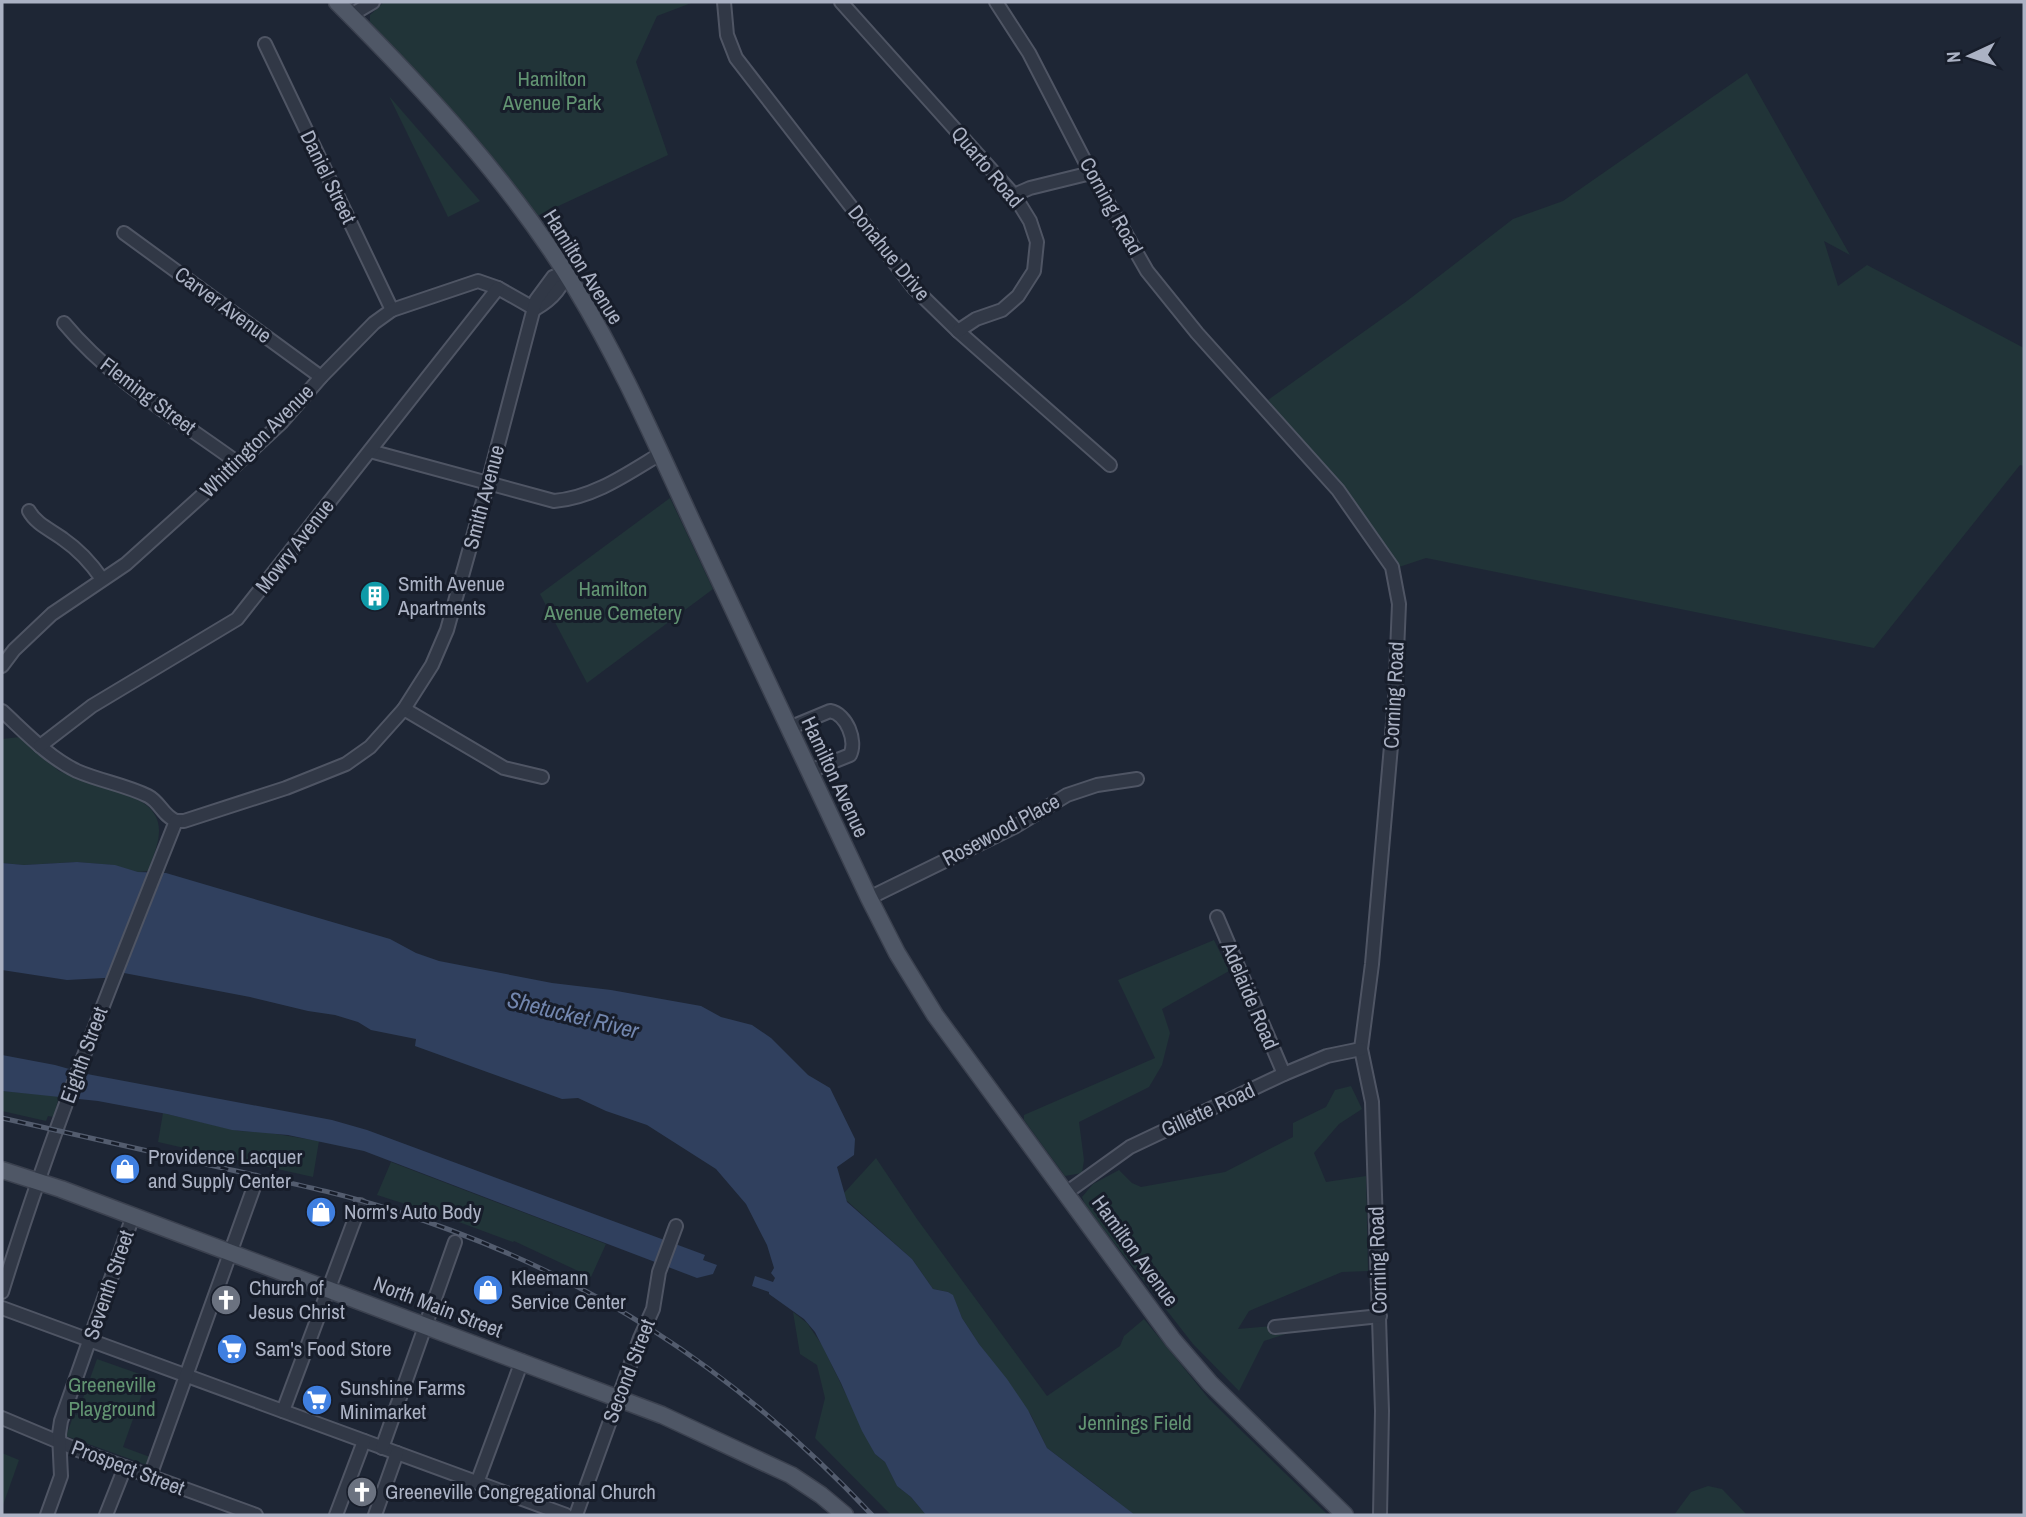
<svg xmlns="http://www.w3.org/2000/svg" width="2026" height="1517" font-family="'Archivo Narrow',sans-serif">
	<rect width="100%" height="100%" fill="#1e2635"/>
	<g fill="#213438">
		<polygon points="384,2 694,2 657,16 636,62 668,155 537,216 456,115 374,29 370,22 370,15"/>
		<polygon points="1747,73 1850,255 1824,241 1838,286 1867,265 2024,348 2024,466 2020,465 1874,648 1426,558 1396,568 1375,532 1268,400 1407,301 1513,219 1563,201"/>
		<polygon points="389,96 480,201 448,217"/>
		<polygon points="670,498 713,589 587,683 540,594"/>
		<path d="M20 737 59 771 137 799C171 817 158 844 148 871L138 872 112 865 77 862 24 865 2 863V739Z"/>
		<polygon points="1214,940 1229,971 1162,1009 1170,1033 1162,1065 1149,1087 1079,1122 1084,1160 1082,1173 1065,1176 1024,1120 1024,1115 1155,1058 1118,980"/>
		<polygon points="1351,1086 1362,1109 1339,1124 1314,1153 1326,1182 1366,1176 1368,1271 1342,1272 1249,1311 1238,1329 1306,1323 1304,1328 1264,1341 1239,1391 1193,1344 1086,1207 1082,1197 1093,1184 1119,1170 1132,1183 1141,1187 1225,1172 1293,1137 1293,1123 1326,1107 1335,1090"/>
		<polygon points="2,1091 59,1096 54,1117 48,1116 46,1121 2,1111"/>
		<polygon points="163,1113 239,1131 264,1132 319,1141 313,1177 158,1142"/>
		<polygon points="876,1158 917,1219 1047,1396 1120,1346 1124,1336 1144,1319 1209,1399 1328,1515 1135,1515 1118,1504 1112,1497 1047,1448 1031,1415 979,1344 962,1318 953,1296 948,1292 933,1289 912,1259 846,1200 844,1193"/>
		<polygon points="391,1162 606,1244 591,1277 514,1241 513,1242 440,1215 377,1195"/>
		<polygon points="793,1312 807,1323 822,1345 875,1454 885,1462 897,1486 911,1497 926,1515 891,1515 815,1438 825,1398 817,1365 800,1354"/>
		<polygon points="97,1359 148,1377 123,1447 150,1457 147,1465 66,1436 74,1414 77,1415"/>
		<polygon points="2,1453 19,1460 2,1508"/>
		<polygon points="1708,1486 1722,1489 1747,1515 1674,1515 1691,1492"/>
	</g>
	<g fill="#30405e">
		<polygon points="77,862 115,865 138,872 166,873 390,939 416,953 439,961 552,983 611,990 701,1006 721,1017 752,1025 771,1038 808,1075 830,1088 855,1139 854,1155 837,1167 847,1202 912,1259 933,1289 948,1292 953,1295 962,1318 979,1344 1007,1379 1028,1410 1047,1448 1135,1515 926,1515 911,1497 897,1486 885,1462 875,1454 862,1431 841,1383 815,1332 804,1319 769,1294 769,1292 752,1286 755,1276 773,1282 775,1278 771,1273 774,1268 767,1245 746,1204 716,1169 647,1125 606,1111 578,1098 562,1099 415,1046 416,1039 371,1030 358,1022 335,1015 308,1011 250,997 124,973 122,977 67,980 2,970 2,863 24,865"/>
		<polygon points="2,1055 55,1065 87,1074 332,1120 367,1130 705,1255 703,1260 717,1265 713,1274 697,1278 364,1151 288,1135 232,1130 167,1114 98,1101 2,1091"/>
	</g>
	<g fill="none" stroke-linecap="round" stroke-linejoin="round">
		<g stroke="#4f5564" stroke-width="16">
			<g id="minor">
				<polyline points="724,2 727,35 736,58 914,288 958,331 1110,465"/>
				<polyline points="841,2 1014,195 1030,221 1037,242 1034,271 1018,296 1002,310 976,319 958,331"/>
				<polyline points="996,2 1029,53 1091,173 1147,271 1197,333 1338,490 1392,567 1399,604 1395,700 1372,964 1361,1049 1372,1102 1382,1411 1380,1515"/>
				<polyline points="351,15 373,2"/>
				<polyline points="265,44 392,310"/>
				<polyline points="1014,195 1030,188 1091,173"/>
				<polyline points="124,233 321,377"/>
				<path d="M535 309C549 301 563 289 565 272"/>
				<path d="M64 323C111 380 179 420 238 463"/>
				<path d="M370 451 554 501C593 498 627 474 660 454"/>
				<path d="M29 511C36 524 51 530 63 539 79 550 91 563 102 579"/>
				<polyline points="2,666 14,650 52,614 126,564 238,463 281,423 321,377 374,323 392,310 478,281 498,288 535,309"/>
				<polyline points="404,709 504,768 542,777"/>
				<path d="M2 711C25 732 48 757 77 771 100 781 126 785 148 796 160 802 163 816 176 821"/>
				<path d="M789 728 830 711C847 714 857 741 850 755L810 771"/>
				<polyline points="40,746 92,706 237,619 498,288"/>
				<polyline points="176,821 184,821 286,788 346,764 370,747 404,709 432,665 447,630 488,483 536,300 553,277 565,272"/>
				<polyline points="869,898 1016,826 1067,795 1097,785 1137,779"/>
				<polyline points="1217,917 1284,1074"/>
				<polyline points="1066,1193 1130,1147 1284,1074 1327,1056 1361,1049"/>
				<path d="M2 1292C51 1132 114 977 176 821"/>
				<polyline points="2,1308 566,1515"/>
				<polyline points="1275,1327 1380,1316"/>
				<polyline points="283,1411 360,1205"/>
				<polyline points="2,1418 78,1450 256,1515"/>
				<polyline points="382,1448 455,1242"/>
				<polyline points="150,1476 255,1184"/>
				<polyline points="477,1483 522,1361"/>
				<polyline points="47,1515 61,1476 59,1434 61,1421 133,1216"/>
				<polyline points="106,1515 125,1467"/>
				<polyline points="336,1515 364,1441"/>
				<polyline points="375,1515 397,1453"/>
				<polyline points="576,1515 640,1338 653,1309 659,1272 676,1226"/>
			</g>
		</g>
		<g stroke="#3b414f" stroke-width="19">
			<g id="major">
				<path d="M337 2C425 90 511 182 576 289 623 366 658 449 696 530 754 653 812 776 869 898L897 953 935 1015 1173 1340 1210 1383 1345 1515"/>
				<polyline points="2,1170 61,1189 662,1415 791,1475 821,1495 845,1515"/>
			</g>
		</g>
		<use href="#minor" stroke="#313846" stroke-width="12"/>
		<use href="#major" stroke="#4f5766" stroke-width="16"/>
		<g stroke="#535c6e" stroke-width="5">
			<path id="rail" d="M2 1118C76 1135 149 1151 223 1168 280 1181 337 1192 392 1210 585 1271 734 1368 872 1515"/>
		</g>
		<use href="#rail" stroke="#171d2a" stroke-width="2.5" stroke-dasharray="8" stroke-linecap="butt"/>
	</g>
	<defs>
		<g id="building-disc" transform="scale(1.575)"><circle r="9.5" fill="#0f9aa8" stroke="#171d2a"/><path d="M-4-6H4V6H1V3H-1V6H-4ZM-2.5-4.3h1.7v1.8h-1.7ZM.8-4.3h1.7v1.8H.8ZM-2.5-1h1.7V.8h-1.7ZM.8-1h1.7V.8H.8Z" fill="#fff"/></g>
		<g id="shop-disc" transform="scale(1.575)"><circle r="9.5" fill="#3f7fe0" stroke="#171d2a"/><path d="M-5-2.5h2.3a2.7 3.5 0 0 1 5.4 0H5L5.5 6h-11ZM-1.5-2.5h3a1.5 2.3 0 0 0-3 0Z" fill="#fff"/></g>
		<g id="church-disc" transform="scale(1.575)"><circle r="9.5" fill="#6b7280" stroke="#171d2a"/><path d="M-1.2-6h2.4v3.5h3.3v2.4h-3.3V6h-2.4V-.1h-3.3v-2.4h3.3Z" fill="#fff"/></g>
		<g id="supermarket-disc" transform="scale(1.575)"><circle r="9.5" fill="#3f7fe0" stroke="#171d2a"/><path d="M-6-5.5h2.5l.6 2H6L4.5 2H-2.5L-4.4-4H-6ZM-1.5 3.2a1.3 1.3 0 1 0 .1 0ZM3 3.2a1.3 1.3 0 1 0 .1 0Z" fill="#fff"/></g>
	</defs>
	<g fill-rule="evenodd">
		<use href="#building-disc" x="375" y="596"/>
		<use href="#shop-disc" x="125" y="1169"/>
		<use href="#shop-disc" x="321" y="1212"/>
		<use href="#shop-disc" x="488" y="1290"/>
		<use href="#church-disc" x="226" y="1300"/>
		<use href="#supermarket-disc" x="232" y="1349"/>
		<use href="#supermarket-disc" x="317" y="1400"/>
		<use href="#church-disc" x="362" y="1492"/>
	</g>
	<g text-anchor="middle" stroke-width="6" stroke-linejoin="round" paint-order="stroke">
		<g font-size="21" fill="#629472" stroke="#171d2a">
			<text x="552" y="86">Hamilton<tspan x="552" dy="24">Avenue Park</tspan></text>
			<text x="613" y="596">Hamilton<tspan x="613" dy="24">Avenue Cemetery</tspan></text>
			<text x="112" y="1392">Greeneville<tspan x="112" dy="24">Playground</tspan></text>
			<text x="1135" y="1430">Jennings Field</text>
		</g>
		<g font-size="21" fill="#abb2c4" stroke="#171d2a">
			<text transform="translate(987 167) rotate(50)" y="7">Quarto Road</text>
			<text transform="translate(328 177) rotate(64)" y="7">Daniel Street</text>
			<text transform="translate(1111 206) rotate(61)" y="7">Corning Road</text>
			<text transform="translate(889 253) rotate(51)" y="7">Donahue Drive</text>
			<text transform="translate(583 267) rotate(58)" y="7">Hamilton Avenue</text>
			<text transform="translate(223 305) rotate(36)" y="7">Carver Avenue</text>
			<text transform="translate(148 396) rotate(37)" y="7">Fleming Street</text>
			<text transform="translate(257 441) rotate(-45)" y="7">Whittington Avenue</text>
			<text transform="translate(484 497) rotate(-75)" y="7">Smith Avenue</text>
			<text transform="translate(295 546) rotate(-52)" y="7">Mowry Avenue</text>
			<text transform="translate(1394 695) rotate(-87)" y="7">Corning Road</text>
			<text transform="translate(835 777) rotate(65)" y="7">Hamilton Avenue</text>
			<text transform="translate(1001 830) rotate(-28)" y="7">Rosewood Place</text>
			<text transform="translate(1250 996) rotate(67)" y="7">Adelaide Road</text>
			<text transform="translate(84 1055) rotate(-70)" y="7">Eighth Street</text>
			<text transform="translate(1208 1110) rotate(-25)" y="7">Gillette Road</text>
			<text transform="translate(1135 1251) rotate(54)" y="7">Hamilton Avenue</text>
			<text transform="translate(1378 1260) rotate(-92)" y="7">Corning Road</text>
			<text transform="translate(109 1285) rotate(-71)" y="7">Seventh Street</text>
			<text transform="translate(438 1307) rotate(21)" y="7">North Main Street</text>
			<text transform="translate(629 1371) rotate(-69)" y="7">Second Street</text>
			<text transform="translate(128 1468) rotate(21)" y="7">Prospect Street</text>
		</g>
		<g font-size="21" fill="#abb2c4" stroke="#171d2a" text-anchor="start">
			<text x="398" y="591">Smith Avenue<tspan x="398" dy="24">Apartments</tspan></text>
			<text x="148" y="1164">Providence Lacquer<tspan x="148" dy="24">and Supply Center</tspan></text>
			<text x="344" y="1219">Norm's Auto Body</text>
			<text x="511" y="1285">Kleemann<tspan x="511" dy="24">Service Center</tspan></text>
			<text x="249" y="1295">Church of<tspan x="249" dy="24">Jesus Christ</tspan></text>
			<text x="255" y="1356">Sam's Food Store</text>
			<text x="340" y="1395">Sunshine Farms<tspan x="340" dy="24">Minimarket</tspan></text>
			<text x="385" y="1499">Greeneville Congregational Church</text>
		</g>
		<g font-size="23" font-style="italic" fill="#7286ae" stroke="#171d2a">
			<text transform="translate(573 1015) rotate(14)" y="8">Shetucket River</text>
		</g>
	</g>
	<rect width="2026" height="1517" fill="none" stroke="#abb2c4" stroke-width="7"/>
	<g transform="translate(1970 56) rotate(266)" stroke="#171d2a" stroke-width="5" paint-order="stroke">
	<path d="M0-5L12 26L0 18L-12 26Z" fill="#abb2c4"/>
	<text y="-10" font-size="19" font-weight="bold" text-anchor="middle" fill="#abb2c4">N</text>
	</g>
</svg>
